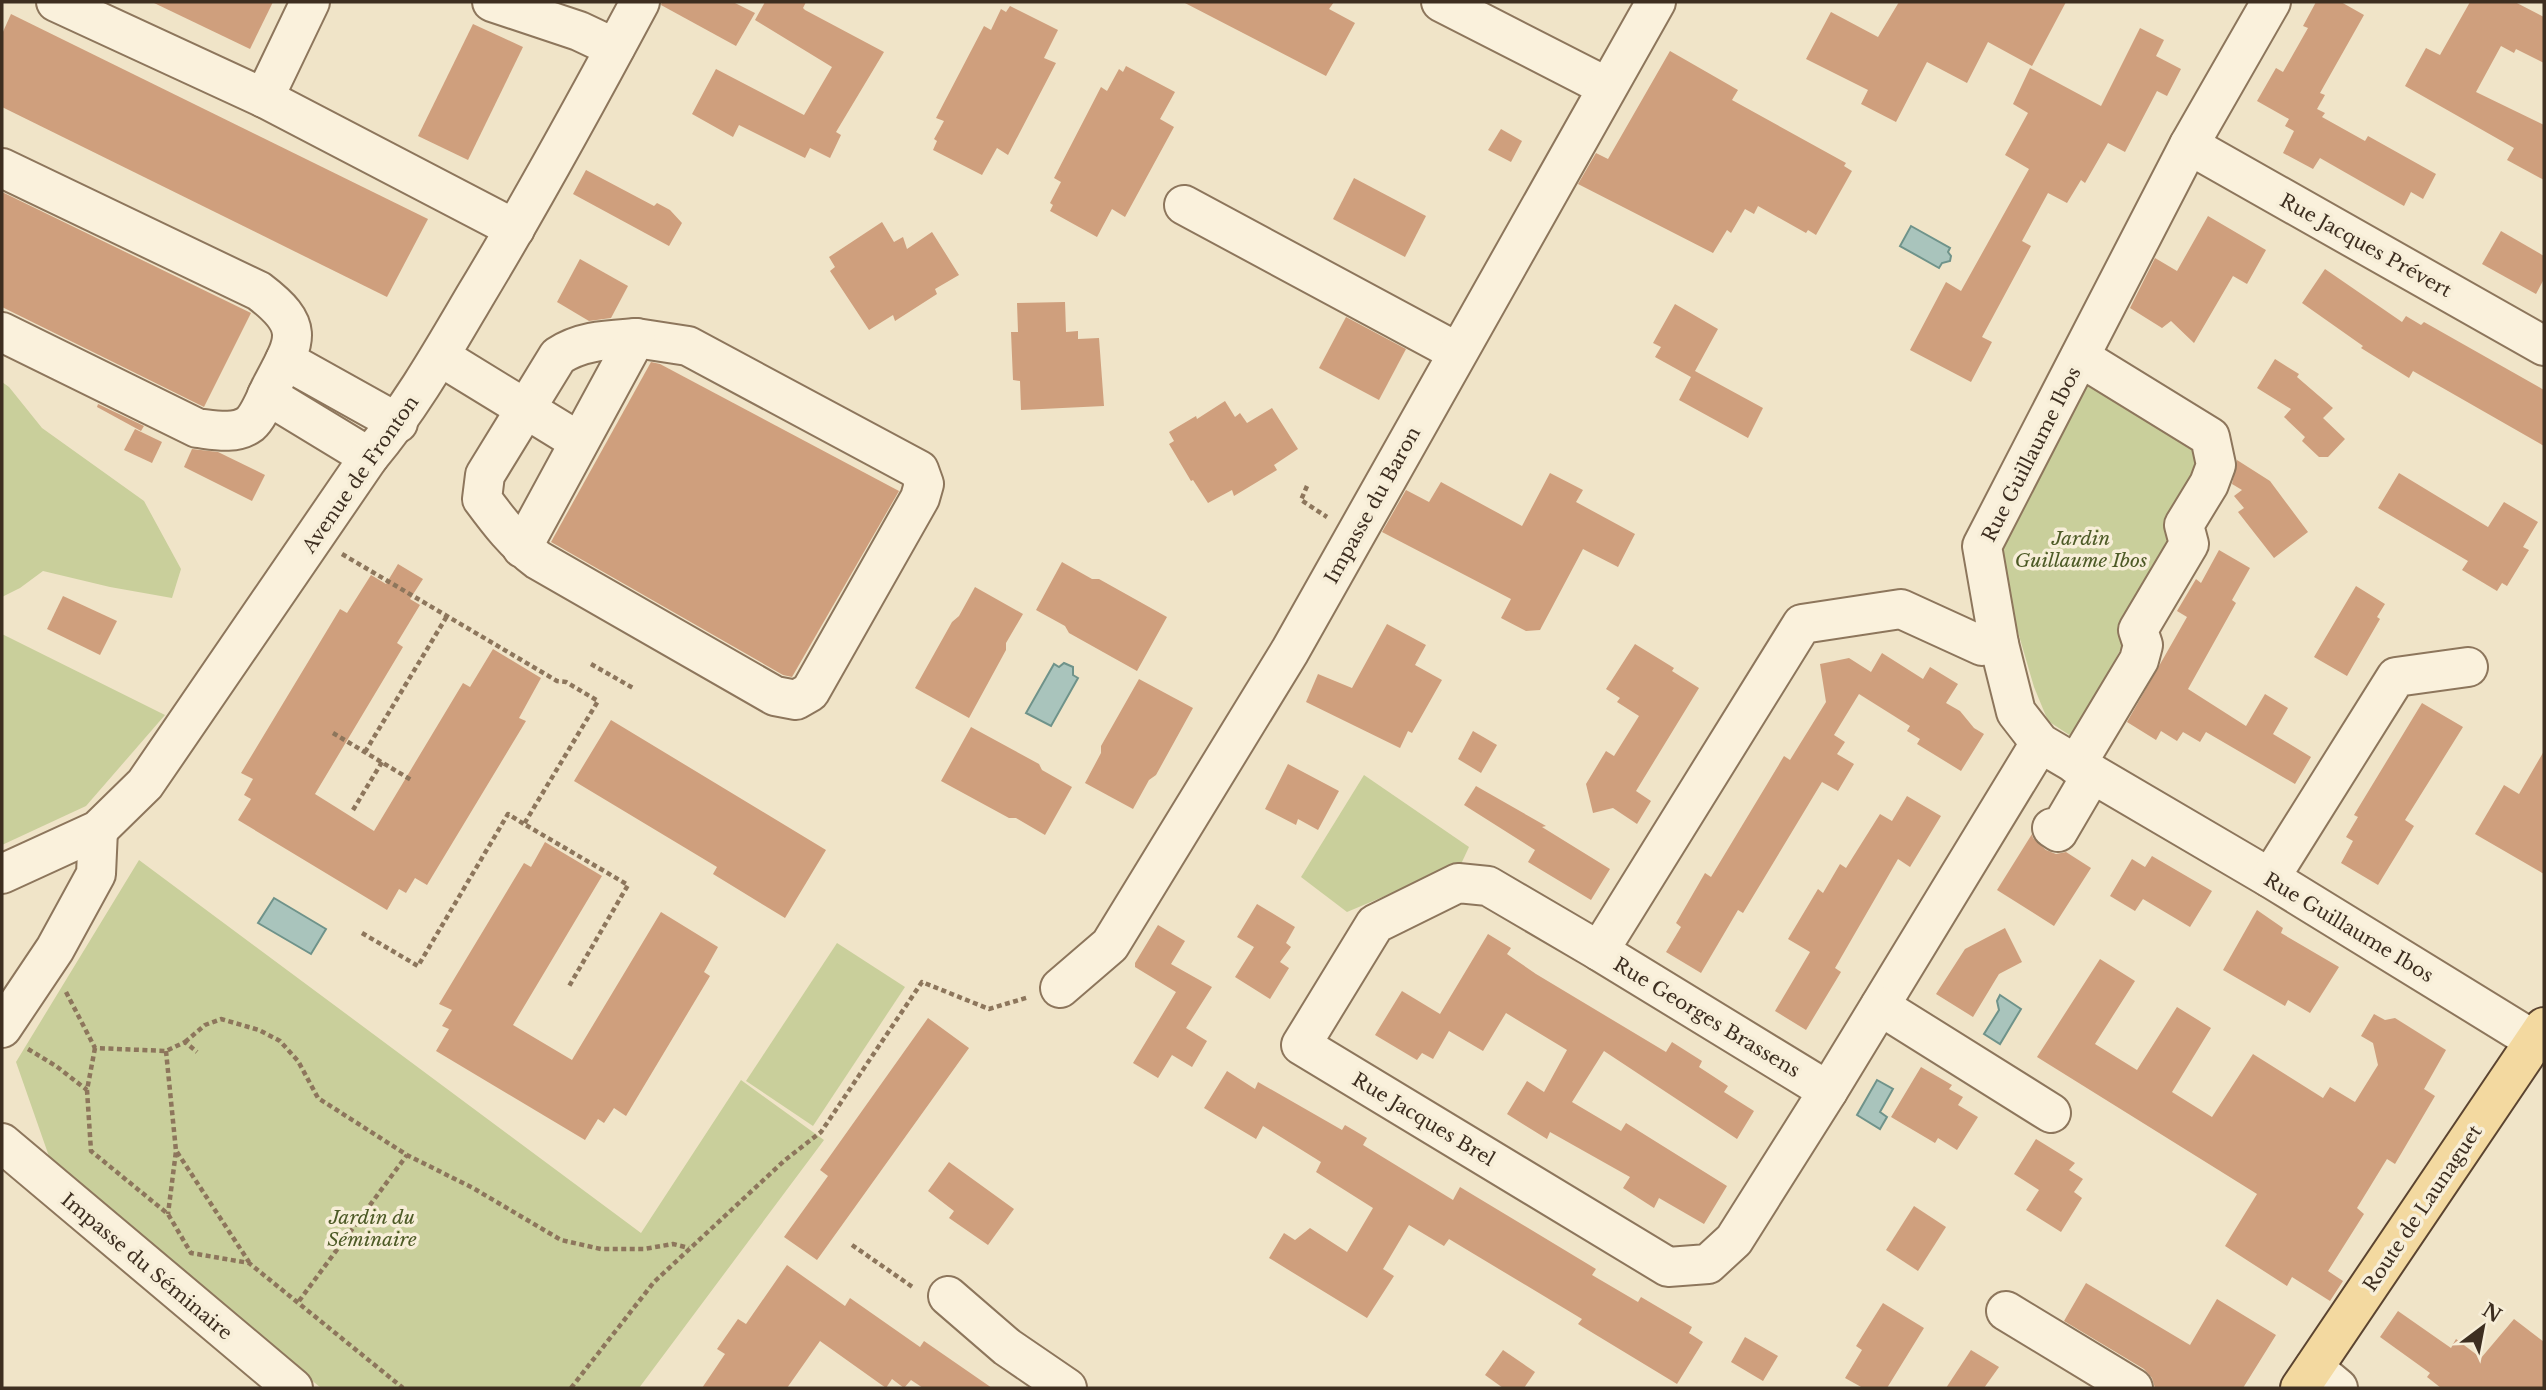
<svg xmlns="http://www.w3.org/2000/svg" width="2546" height="1390" font-family="'Libre Baskerville',serif">
	<rect width="100%" height="100%" fill="#f0e4c8"/>
	<g fill="#c9cf9b">
		<polygon points="2083,372 2195,436 2204,465 2171,553 2074,738 2048,721 2034,687 1995,553"/>
		<polygon points="2,382 9,387 42,428 144,501 181,569 172,598 110,587 43,571 20,588 2,597"/>
		<polygon points="2,634 165,715 86,806 2,845"/>
		<polygon points="1364,775 1469,847 1461,864 1347,912 1301,877"/>
		<polygon points="139,860 641,1233 741,1080 824,1140 639,1388 321,1388 52,1165 16,1062"/>
		<polygon points="837,943 905,987 813,1126 746,1081"/>
	</g>
	<g fill="#a9c4bc" stroke="#6f938a" stroke-width="2">
		<polygon points="1911,226 1950,248 1948,252 1951,256 1950,261 1942,263 1939,268 1900,246"/>
		<polygon points="1064,663 1073,667 1073,675 1078,678 1051,726 1026,713 1054,664 1059,667"/>
		<polygon points="274,898 326,929 311,954 258,923"/>
		<polygon points="2000,995 2021,1009 2000,1044 1984,1034 1999,1010 1997,1001"/>
		<polygon points="1877,1080 1893,1089 1880,1112 1887,1117 1880,1129 1857,1115"/>
	</g>
	<g fill="#cf9f7d">
		<polygon points="152,2 273,2 250,49"/>
		<polygon points="662,2 733,2 755,13 736,46 661,5"/>
		<polygon points="765,2 806,2 803,8 805,10 884,52 836,132 841,135 830,158 810,148 805,158 739,125 733,137 692,114 716,69 804,115 832,67 755,20"/>
		<polygon points="1183,2 1334,2 1329,9 1355,23 1326,76"/>
		<polygon points="1899,2 2066,2 2032,66 1988,42 1967,83 1927,62 1896,122 1861,104 1868,90 1806,59 1831,12 1878,37"/>
		<polygon points="2316,2 2341,2 2364,15 2320,93 2325,95 2317,109 2325,113 2322,117 2365,141 2368,136 2436,174 2423,199 2411,192 2404,206 2320,158 2313,169 2283,153 2294,131 2285,126 2289,119 2257,101 2276,68 2283,72 2308,28 2303,26"/>
		<polygon points="2470,2 2515,2 2544,17 2544,63 2516,49 2514,53 2501,46 2476,92 2544,125 2544,180 2507,160 2514,148 2405,86 2426,48 2440,55"/>
		<polygon points="1010,6 1058,30 1044,58 1056,63 1008,155 997,148 982,175 933,150 937,141 934,139 944,121 936,118 984,26 991,30 1001,9 1006,12"/>
		<polygon points="11,14 428,219 387,297 2,107 2,34"/>
		<polygon points="473,24 523,47 468,160 418,136"/>
		<polygon points="2140,28 2164,40 2156,56 2181,69 2167,96 2157,91 2125,152 2108,143 2085,183 2081,180 2067,203 2048,193 2022,241 2031,246 1982,337 1992,342 1971,382 1910,350 1946,282 1961,291 2029,169 2005,155 2028,113 2013,104 2030,68 2101,106"/>
		<polygon points="1670,51 1738,90 1732,100 1846,163 1844,166 1852,171 1816,235 1808,230 1806,233 1758,206 1754,214 1745,209 1731,233 1727,230 1713,253 1578,184 1596,153 1608,159"/>
		<polygon points="1126,66 1175,92 1160,119 1174,127 1125,217 1112,209 1097,237 1050,211 1053,205 1050,203 1061,182 1054,178 1101,87 1107,91 1119,69 1123,72"/>
		<polygon points="1501,129 1522,141 1511,162 1488,150"/>
		<polygon points="586,170 654,206 657,203 670,210 682,223 669,246 573,194"/>
		<polygon points="1354,178 1426,216 1405,257 1333,219"/>
		<polygon points="2,192 251,313 204,407 2,307"/>
		<polygon points="2208,216 2266,250 2247,284 2233,276 2194,343 2171,321 2162,328 2130,308 2155,258 2177,271"/>
		<polygon points="882,222 894,242 903,237 907,249 932,232 959,275 935,289 937,294 895,321 893,315 869,330 830,271 835,267 829,257"/>
		<polygon points="2501,231 2544,256 2544,279 2536,294 2482,264"/>
		<polygon points="580,259 628,286 611,318 589,321 557,302"/>
		<polygon points="2325,269 2402,322 2406,316 2421,325 2424,322 2544,390 2544,446 2413,371 2409,378 2361,348 2363,346 2302,303"/>
		<polygon points="1065,302 1066,332 1078,331 1078,339 1099,338 1104,406 1021,410 1020,381 1013,380 1011,332 1018,332 1017,303"/>
		<polygon points="1675,304 1718,329 1695,371 1763,408 1748,438 1679,400 1691,377 1655,357 1661,347 1653,343"/>
		<polygon points="1346,317 1406,349 1379,400 1319,368"/>
		<polygon points="2275,359 2299,374 2297,377 2333,408 2323,418 2345,439 2328,457 2319,457 2302,441 2305,437 2284,417 2291,409 2257,388"/>
		<polygon points="651,362 660,364 899,491 792,677 783,675 551,542"/>
		<polygon points="1225,401 1235,417 1240,413 1247,423 1272,408 1298,449 1274,465 1277,470 1234,496 1232,490 1208,503 1193,480 1191,481 1169,444 1174,441 1169,432 1196,416 1197,419"/>
		<polygon points="98,404 144,426 141,431 97,407"/>
		<polygon points="135,429 162,442 152,463 124,450"/>
		<polygon points="192,449 218,452 265,475 252,501 184,467"/>
		<polygon points="2237,460 2270,481 2308,532 2274,558 2238,512 2244,508 2234,496 2242,490 2232,484"/>
		<polygon points="1550,473 1583,490 1576,502 1635,534 1618,567 1583,549 1540,630 1526,631 1501,618 1511,599 1382,532 1406,490 1429,502 1441,482 1522,526"/>
		<polygon points="2399,473 2488,527 2504,502 2538,522 2523,547 2529,550 2507,586 2502,583 2497,591 2462,570 2468,561 2378,508"/>
		<polygon points="2219,550 2250,568 2232,600 2236,603 2188,689 2246,726 2265,694 2288,708 2273,734 2311,757 2295,784 2206,732 2200,742 2183,732 2177,741 2161,731 2156,740 2127,722 2187,617 2177,611 2196,579 2201,583"/>
		<polygon points="1062,562 1092,579 1099,579 1167,617 1137,671 1069,633 1065,626 1036,610"/>
		<polygon points="398,564 423,579 410,599 420,605 397,643 403,647 315,794 374,831 463,683 470,687 493,649 541,678 519,718 526,721 427,885 415,878 406,893 399,889 387,910 238,820 251,799 244,795 253,779 241,773 340,609 347,613 371,575 386,584"/>
		<polygon points="2356,586 2385,604 2377,617 2380,619 2347,676 2314,657"/>
		<polygon points="975,587 1023,614 1006,643 1006,650 969,718 915,688 952,622 959,616"/>
		<polygon points="63,596 117,621 100,655 47,629"/>
		<polygon points="1387,624 1426,645 1415,665 1442,680 1412,733 1408,731 1400,748 1306,702 1318,674 1352,688"/>
		<polygon points="1635,644 1674,668 1672,671 1699,688 1636,791 1651,801 1637,824 1613,808 1593,813 1586,784 1606,751 1614,756 1639,716 1617,702 1620,698 1606,689"/>
		<polygon points="1882,653 1923,679 1930,667 1958,684 1946,703 1960,711 1974,728 1984,734 1961,771 1917,744 1920,739 1907,731 1910,726 1859,694 1834,735 1845,742 1837,754 1854,764 1838,791 1822,782 1743,913 1738,910 1701,973 1666,952 1681,927 1676,923 1705,873 1711,877 1784,756 1790,760 1826,702 1820,664 1849,658 1871,672"/>
		<polygon points="1139,679 1193,708 1156,775 1149,780 1133,809 1085,783 1101,753 1101,746"/>
		<polygon points="2422,703 2463,727 2405,820 2414,826 2378,885 2341,863 2353,841 2346,837 2358,817 2354,815"/>
		<polygon points="611,720 826,850 785,918 713,874 717,867 574,781"/>
		<polygon points="971,727 1039,764 1042,770 1072,787 1045,835 1016,818 1009,818 941,781"/>
		<polygon points="1473,731 1497,745 1481,773 1458,759"/>
		<polygon points="2544,751 2544,874 2475,834 2504,785 2519,794"/>
		<polygon points="1288,764 1339,791 1318,830 1298,819 1296,825 1265,809"/>
		<polygon points="1476,786 1546,826 1542,827 1610,869 1591,900 1528,862 1535,850 1464,805"/>
		<polygon points="1907,796 1941,816 1910,867 1898,859 1835,968 1841,972 1806,1030 1775,1011 1810,952 1788,939 1818,889 1823,893 1840,864 1846,868 1880,814 1892,821"/>
		<polygon points="2032,834 2033,838 2046,850 2056,854 2066,852 2091,868 2054,926 1997,890"/>
		<polygon points="545,842 602,876 513,1025 572,1060 661,912 718,947 704,972 710,976 626,1116 614,1108 604,1123 598,1119 585,1140 436,1051 449,1029 442,1026 452,1010 439,1004 524,863 531,867"/>
		<polygon points="2152,856 2212,891 2190,927 2143,899 2135,911 2110,896 2132,859 2145,867"/>
		<polygon points="1257,904 1295,927 1286,943 1291,947 1280,962 1289,968 1270,999 1235,977 1254,947 1237,937"/>
		<polygon points="2257,910 2283,928 2281,933 2339,967 2310,1013 2288,1000 2285,1006 2223,970"/>
		<polygon points="1158,925 1185,941 1171,964 1212,987 1186,1028 1207,1041 1192,1067 1172,1055 1158,1078 1133,1063 1176,992 1135,967 1135,963"/>
		<polygon points="2005,928 2022,962 1999,974 1973,1017 1936,994 1965,949"/>
		<polygon points="1488,934 1511,948 1507,954 1536,974 1666,1052 1672,1042 1702,1061 1699,1067 1728,1086 1724,1092 1754,1111 1737,1139 1604,1051 1572,1102 1621,1131 1626,1123 1727,1186 1704,1224 1659,1198 1654,1208 1623,1188 1630,1177 1550,1132 1547,1139 1507,1114 1527,1081 1544,1092 1567,1050 1506,1013 1483,1051 1449,1031 1433,1059 1422,1053 1417,1060 1375,1035 1402,991 1440,1014"/>
		<polygon points="2100,959 2135,981 2095,1044 2137,1070 2177,1007 2211,1028 2172,1092 2212,1117 2253,1054 2323,1098 2330,1087 2355,1102 2378,1065 2373,1043 2361,1036 2374,1014 2385,1020 2395,1018 2446,1050 2424,1089 2435,1096 2395,1164 2387,1159 2357,1208 2364,1214 2328,1271 2343,1281 2330,1301 2292,1277 2287,1286 2225,1246 2257,1194 2037,1057"/>
		<polygon points="928,1018 969,1048 817,1260 784,1237 828,1176 820,1170"/>
		<polygon points="1921,1067 1952,1085 1949,1089 1963,1097 1958,1105 1978,1117 1957,1150 1938,1138 1935,1143 1891,1117"/>
		<polygon points="1227,1071 1255,1089 1258,1082 1342,1130 1345,1125 1367,1138 1363,1145 1453,1200 1460,1187 1596,1269 1592,1275 1638,1302 1641,1297 1692,1327 1689,1333 1703,1342 1677,1384 1578,1324 1582,1319 1449,1239 1444,1246 1409,1225 1383,1269 1394,1276 1367,1318 1269,1258 1284,1233 1295,1240 1310,1228 1347,1252 1373,1208 1316,1172 1321,1162 1263,1126 1256,1139 1204,1108"/>
		<polygon points="2036,1139 2075,1163 2069,1170 2083,1179 2074,1192 2082,1198 2061,1232 2026,1210 2039,1190 2014,1174"/>
		<polygon points="949,1162 1014,1209 988,1245 949,1218 954,1211 928,1191"/>
		<polygon points="1914,1206 1946,1227 1918,1271 1886,1250"/>
		<polygon points="787,1265 845,1306 850,1298 920,1347 924,1341 992,1388 923,1388 911,1380 904,1388 892,1379 886,1388 820,1341 787,1388 702,1388 725,1354 717,1349 738,1319 746,1324"/>
		<polygon points="2086,1283 2190,1345 2217,1299 2276,1335 2243,1388 2155,1388 2152,1378 2144,1369 2064,1321"/>
		<polygon points="1883,1303 1924,1328 1887,1388 1863,1388 1845,1378 1862,1350 1856,1346"/>
		<polygon points="2398,1311 2451,1348 2456,1339 2481,1358 2514,1319 2544,1342 2544,1388 2441,1388 2427,1377 2430,1373 2380,1337"/>
		<polygon points="1745,1337 1778,1356 1763,1381 1731,1362"/>
		<polygon points="1503,1350 1535,1372 1524,1388 1503,1388 1485,1375"/>
		<polygon points="1971,1350 1999,1367 1984,1388 1946,1388"/>
	</g>
	<g fill="none" stroke-linecap="round" stroke-linejoin="round">
		<g stroke="#8d765c" stroke-width="42">
			<g id="minor">
				<polyline points="56,2 264,98 515,229"/>
				<polyline points="492,2 579,31 615,48"/>
				<polyline points="1441,2 1607,87"/>
				<polyline points="2271,2 2189,145 1982,546 1999,644 2016,712 2040,743 2270,878 2535,1041"/>
				<polyline points="264,98 310,2"/>
				<polyline points="2189,145 2544,346"/>
				<path d="M2 168 259 291C306 327 296 340 271 387 266 397 259 416 250 424 235 435 214 430 197 428L2 332"/>
				<polyline points="1184,205 1457,352"/>
				<path d="M636 338 688 346 919 470 924 484 920 498 810 692 796 700 775 696 538 560C515 543 499 522 482 499L485 475 558 356C582 340 609 340 636 338Z"/>
				<polyline points="441,357 578,441"/>
				<polyline points="285,360 398,423"/>
				<polyline points="267,395 369,457"/>
				<polyline points="522,548 636,338"/>
				<polyline points="1999,644 1982,646 1901,609 1802,624 1599,951 1828,1091 2040,743"/>
				<polyline points="2076,765 2139,660 2143,645 2138,630 2189,544 2184,525 2209,484 2216,465 2210,437 2080,357"/>
				<polyline points="2052,828 2058,832 2092,774"/>
				<path d="M2 874 98 830 145 784 369 457C411 407 442 352 475 296 533 200 587 101 640 2"/>
				<polyline points="2270,878 2396,677 2468,667"/>
				<polyline points="1599,951 1488,886 1458,883 1375,924 1301,1045 1668,1267 1708,1264 1734,1240 1828,1091"/>
				<polyline points="1060,988 1110,945 1290,651 1656,2"/>
				<polyline points="1880,1006 2051,1113"/>
				<polyline points="2,1028 55,949 96,874 98,830"/>
				<polyline points="2,1143 293,1388"/>
				<polyline points="948,1296 1007,1347 1067,1388"/>
				<polyline points="2006,1311 2133,1388"/>
				<polyline points="2314,1368 2338,1388"/>
			</g>
		</g>
		<g stroke="#5b4430" stroke-width="42">
			<polyline id="major" points="2300,1388 2544,1027"/>
		</g>
		<g stroke="#8d765c" stroke-width="4.5" stroke-dasharray="5 3.5" stroke-linecap="butt">
			<polyline points="1307,486 1301,500 1327,517"/>
			<polyline points="342,554 557,681 566,682 598,701 524,824 628,885 568,988"/>
			<polyline points="591,664 633,688"/>
			<polyline points="333,733 413,781"/>
			<polyline points="365,752 447,616"/>
			<polyline points="353,810 382,762"/>
			<polyline points="362,933 418,966 508,814 524,824"/>
			<polyline points="66,992 95,1048 166,1051 185,1042 197,1052"/>
			<polyline points="185,1042 205,1025 221,1019 259,1030 280,1041 298,1061 318,1098 407,1155 473,1188 561,1240 601,1249 644,1249 673,1244 689,1248"/>
			<polyline points="95,1048 87,1090 91,1151 168,1214 191,1253 249,1263 403,1388"/>
			<polyline points="28,1049 56,1066 87,1090"/>
			<polyline points="166,1051 176,1151 168,1214"/>
			<polyline points="177,1152 249,1262"/>
			<polyline points="852,1245 914,1288"/>
			<polyline points="299,1301 407,1155"/>
			<polyline points="571,1388 654,1282 785,1160 821,1132 922,982 989,1009 1029,997"/>
		</g>
		<use href="#minor" stroke="#faf1dc" stroke-width="38"/>
		<use href="#major" stroke="#f3d9a0" stroke-width="38"/>
	</g>
	<g text-anchor="middle" stroke-width="7" stroke-linejoin="round" paint-order="stroke">
		<g font-size="19" fill="#3d2e20" stroke="#f7eed8">
			<text transform="translate(2366 245) rotate(29)" y="7">Rue Jacques Prévert</text>
			<text transform="translate(2031 454) rotate(-63)" y="7">Rue Guillaume Ibos</text>
			<text transform="translate(360 474) rotate(-55)" y="7">Avenue de Fronton</text>
			<text transform="translate(1372 505) rotate(-61)" y="7">Impasse du Baron</text>
			<text transform="translate(2349 927) rotate(31)" y="7">Rue Guillaume Ibos</text>
			<text transform="translate(1707 1017) rotate(31)" y="7">Rue Georges Brassens</text>
			<text transform="translate(1424 1119) rotate(31)" y="7">Rue Jacques Brel</text>
			<text transform="translate(2422 1208) rotate(-56)" y="7">Route de Launaguet</text>
			<text transform="translate(147 1266) rotate(40)" y="7">Impasse du Séminaire</text>
		</g>
		<g font-size="19" font-style="italic" fill="#4d5a26" stroke="#f7eed8">
			<text x="2081" y="545">Jardin<tspan x="2081" dy="22">Guillaume Ibos</tspan></text>
			<text x="372" y="1224">Jardin du<tspan x="372" dy="22">Séminaire</tspan></text>
		</g>
	</g>
	<rect width="2546" height="1390" fill="none" stroke="#3d2e20" stroke-width="7"/>
	<g transform="translate(2483 1327) rotate(32)" stroke="#f7eed8" stroke-width="5" paint-order="stroke">
	<path d="M0-5L12 26L0 18L-12 26Z" fill="#3d2e20"/>
	<text y="-10" font-size="19" font-weight="bold" text-anchor="middle" fill="#3d2e20">N</text>
	</g>
</svg>
